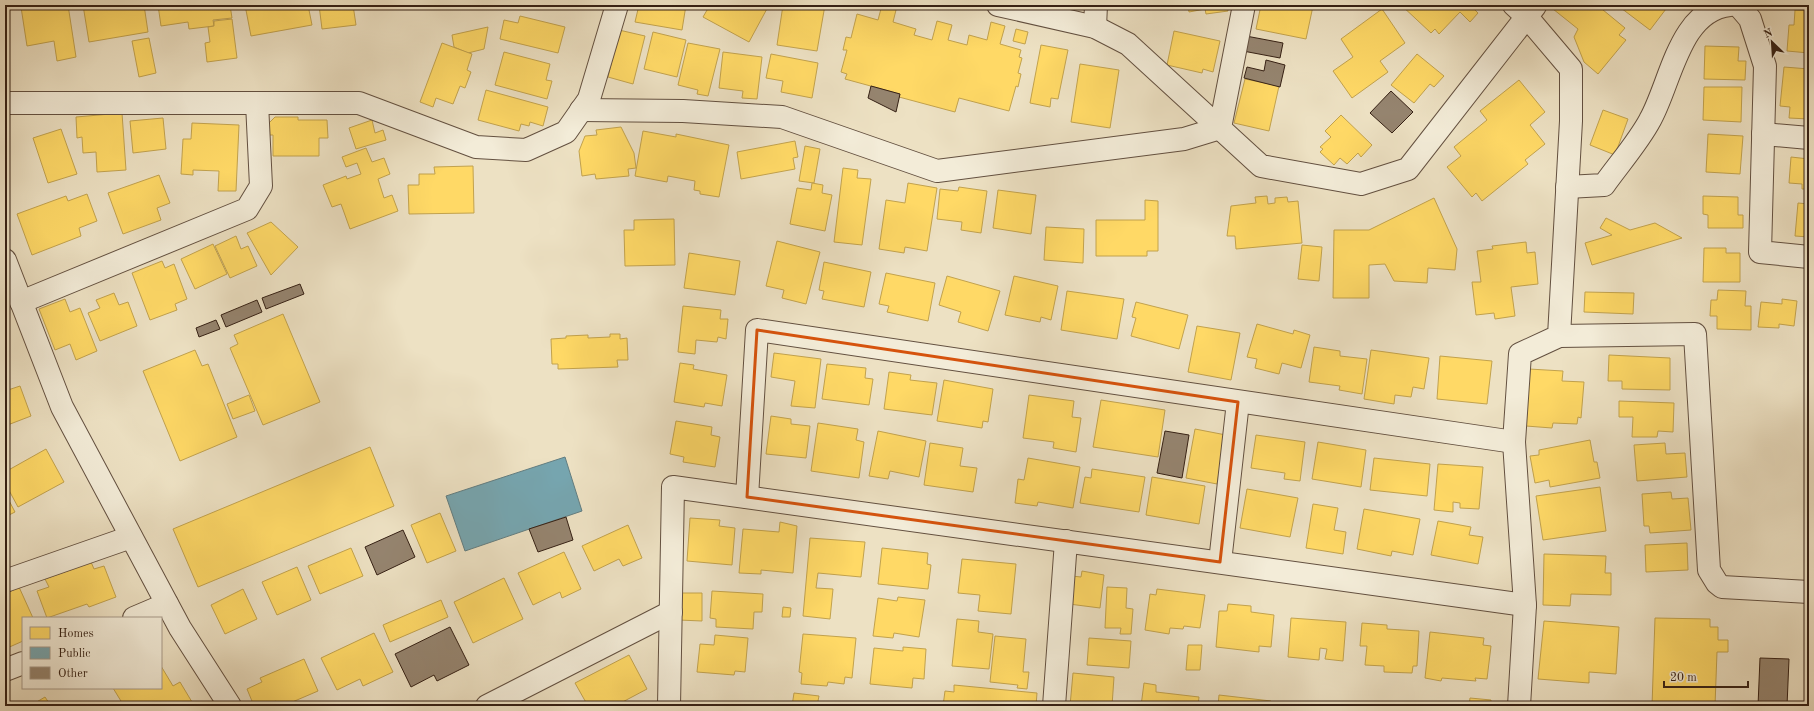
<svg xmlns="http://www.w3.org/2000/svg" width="1814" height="711" font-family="'Old Standard TT',serif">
	<rect width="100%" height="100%" fill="#ede1c3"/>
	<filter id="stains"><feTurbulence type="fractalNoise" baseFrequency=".005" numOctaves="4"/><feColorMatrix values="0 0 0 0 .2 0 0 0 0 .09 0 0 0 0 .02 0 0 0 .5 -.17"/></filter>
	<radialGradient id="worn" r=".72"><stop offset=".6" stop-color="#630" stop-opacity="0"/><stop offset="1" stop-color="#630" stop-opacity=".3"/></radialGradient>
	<g fill="#ffd966" stroke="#c2a24d">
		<polygon points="34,5 68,5 76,57 57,61 54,41 27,46 21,7"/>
		<polygon points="83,5 144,5 148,32 89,42"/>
		<polygon points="158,5 230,5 232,18 213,20 214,26 189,29 188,22 161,26"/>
		<polygon points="245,5 308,5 312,25 251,36"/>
		<polygon points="319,5 353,5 356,25 322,29"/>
		<polygon points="639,5 686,5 682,30 635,22"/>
		<polygon points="710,5 769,5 749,42 703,17"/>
		<polygon points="783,5 825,5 817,51 777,45"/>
		<polygon points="882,5 897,6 893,22 916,29 914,35 932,40 937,21 952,25 948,40 967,45 969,35 987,40 991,22 1005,26 1000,44 1021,50 1019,57 1022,58 1018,73 1021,74 1018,87 1016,86 1009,111 959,98 955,112 899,97 900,94 845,79 847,74 841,72 847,50 843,50 846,37 851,38 857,14 878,20"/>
		<polygon points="1139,5 1164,5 1163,8"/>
		<polygon points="1188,5 1227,5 1228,11 1206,14 1205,9 1189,12"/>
		<polygon points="1261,5 1313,6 1306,39 1256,29"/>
		<polygon points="1401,5 1470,5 1478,13 1470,22 1460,12 1439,34 1435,29 1431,33"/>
		<polygon points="1556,5 1597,5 1625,28 1619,35 1626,40 1598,74 1584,62 1574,37 1578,29 1553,9"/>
		<polygon points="1617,5 1669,5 1650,30"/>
		<polygon points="1382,9 1405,43 1380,61 1388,72 1352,98 1333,71 1353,57 1341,39"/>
		<polygon points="1795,10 1809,11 1809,53 1787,51 1789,25 1794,25"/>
		<polygon points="520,16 565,27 558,53 500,39 504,20 518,23"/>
		<polygon points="232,19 237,58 207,62 205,43 210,42 208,27 214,26 214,21"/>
		<polygon points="488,27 484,49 468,53 454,47 452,35"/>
		<polygon points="1016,29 1028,32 1025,44 1013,41"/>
		<polygon points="619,30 645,36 633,84 608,77"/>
		<polygon points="1174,31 1220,41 1213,72 1203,69 1202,73 1167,65"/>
		<polygon points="653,32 686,40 677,77 644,69"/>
		<polygon points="149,38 156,73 139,77 132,41"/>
		<polygon points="442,43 472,54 467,70 471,72 465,88 460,86 453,104 436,98 433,107 420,102"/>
		<polygon points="688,43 720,49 708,96 697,94 698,90 678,85"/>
		<polygon points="1041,45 1068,50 1058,99 1051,98 1050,107 1030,103"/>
		<polygon points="1705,46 1739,47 1738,61 1746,61 1745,80 1704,79"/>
		<polygon points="504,52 550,64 546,80 552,81 547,99 495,85"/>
		<polygon points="723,52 762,57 757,99 742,98 743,91 719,88"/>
		<polygon points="771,54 818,63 812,98 781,92 783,81 766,78"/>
		<polygon points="1417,54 1444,76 1434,87 1430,84 1414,103 1391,85"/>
		<polygon points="1080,64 1119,70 1110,128 1071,122"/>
		<polygon points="1784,67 1809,69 1809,119 1789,118 1790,107 1780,106"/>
		<polygon points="1245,79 1279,86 1269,131 1234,123"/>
		<polygon points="1519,80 1545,112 1530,125 1545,144 1525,160 1528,164 1482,201 1476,193 1472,197 1447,167 1461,156 1454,147 1487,120 1480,111"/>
		<polygon points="1704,87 1742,87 1741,122 1703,120"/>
		<polygon points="486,90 548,107 543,126 530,122 529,126 521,124 519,131 478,120"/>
		<polygon points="1603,110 1628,119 1615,155 1590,145"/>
		<polygon points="122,113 126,170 97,172 96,152 83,153 82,137 77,138 76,117"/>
		<polygon points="1341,115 1372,145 1361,157 1358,153 1347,164 1340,158 1334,165 1320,152 1323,149 1320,147 1331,137 1325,131"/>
		<polygon points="275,117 298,117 298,120 327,120 328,138 319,138 319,156 273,156 273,135 266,135 266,126"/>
		<polygon points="163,118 166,149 133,153 130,121"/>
		<polygon points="372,120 375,133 383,130 386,140 356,149 349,128"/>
		<polygon points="192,123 239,125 236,191 218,191 219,171 193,170 193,175 181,174 183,139 191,139"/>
		<polygon points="621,127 634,153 636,168 628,169 629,176 596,179 595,174 582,176 579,151 585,136 597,135 596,130"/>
		<polygon points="61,129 77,174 48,183 33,138"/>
		<polygon points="643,131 676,137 676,134 729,145 719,197 700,194 700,191 694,190 695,181 668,176 667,182 635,176"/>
		<polygon points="1708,134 1743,136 1740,174 1706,172"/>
		<polygon points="795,141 798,157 793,158 795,169 741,179 737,152"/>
		<polygon points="805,146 820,149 814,183 799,181"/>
		<polygon points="366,148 372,162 384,158 390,174 378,179 384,198 392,195 398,211 350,229 341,204 332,207 323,185 346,176 347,179 361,174 357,163 346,167 342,157"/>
		<polygon points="1791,157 1809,159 1809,189 1802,189 1802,184 1789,183"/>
		<polygon points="473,166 474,213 409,214 408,185 419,185 419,174 435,174 434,167"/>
		<polygon points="843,168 858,170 857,178 871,179 862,245 834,242"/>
		<polygon points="159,175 170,203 157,208 161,220 123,234 108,193"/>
		<polygon points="812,183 823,185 822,193 832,195 825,231 790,224 797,188 811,190"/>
		<polygon points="908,183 937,188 927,251 905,247 904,253 879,249 886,200 905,203"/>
		<polygon points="959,187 987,191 981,233 961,230 962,222 937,219 940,189 958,191"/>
		<polygon points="998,190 1036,195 1031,234 993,228"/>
		<polygon points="87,194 97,221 79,228 81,236 32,255 17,214 66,196 68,201"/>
		<polygon points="1267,196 1268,204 1275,203 1275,198 1287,197 1288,202 1298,201 1302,243 1236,249 1235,236 1227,236 1231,206 1256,203 1255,197"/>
		<polygon points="1703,196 1738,197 1738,215 1743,215 1743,228 1708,228 1708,215 1703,214"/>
		<polygon points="1434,198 1457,249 1455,270 1428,268 1427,283 1394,281 1385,264 1369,265 1369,298 1333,298 1334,230 1369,230"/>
		<polygon points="1145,200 1158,201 1158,251 1147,251 1147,256 1096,256 1096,220 1145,220"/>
		<polygon points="1798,203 1809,204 1809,237 1795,236"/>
		<polygon points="1606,218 1630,230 1655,223 1682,238 1592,265 1585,243 1612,235 1600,228"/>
		<polygon points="674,219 675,265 625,266 624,230 634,230 634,220"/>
		<polygon points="271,222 298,247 271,275 247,233"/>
		<polygon points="1046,227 1084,229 1083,263 1044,260"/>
		<polygon points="236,236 241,249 248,246 257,266 230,278 215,246"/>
		<polygon points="777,241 820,252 806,304 782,298 784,290 766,286"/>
		<polygon points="1526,242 1527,253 1535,252 1538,284 1511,287 1515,316 1495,319 1494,313 1476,315 1472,282 1481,282 1477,251 1493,249 1492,246"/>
		<polygon points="213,244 227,274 195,289 181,259"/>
		<polygon points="1302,245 1322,247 1319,281 1298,279"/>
		<polygon points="1704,248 1726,248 1726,253 1740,253 1740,282 1703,282"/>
		<polygon points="689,253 740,261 735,295 684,288"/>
		<polygon points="162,261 165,268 174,264 187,299 175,304 177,310 150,320 132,273"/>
		<polygon points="824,262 871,272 864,307 822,299 824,291 819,290"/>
		<polygon points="886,273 935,283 928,321 887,312 889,306 879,304"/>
		<polygon points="947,276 1000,291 988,331 958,322 961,312 939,305"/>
		<polygon points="1014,276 1058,286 1051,320 1041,317 1040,322 1005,315"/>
		<polygon points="1718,290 1746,291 1745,306 1751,306 1751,330 1717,329 1717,316 1710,316 1711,300 1717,300"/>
		<polygon points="1067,291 1124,299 1117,339 1061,330"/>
		<polygon points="1585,292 1634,293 1633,314 1584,312"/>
		<polygon points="114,293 119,305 128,302 137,326 100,341 88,313 100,308 96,300"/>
		<polygon points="65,299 70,312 80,308 97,351 76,360 70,344 55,350 39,309"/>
		<polygon points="1782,299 1797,301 1794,326 1779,324 1779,328 1758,327 1761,302 1782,304"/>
		<polygon points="1136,302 1188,315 1179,349 1131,336 1136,318 1132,317"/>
		<polygon points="683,306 721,310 720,319 728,319 726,339 718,337 717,342 696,340 695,354 678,352"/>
		<polygon points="283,314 320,402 263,425 230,348 238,344 234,335"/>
		<polygon points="1257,324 1293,334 1294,330 1310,335 1301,368 1282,363 1279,374 1255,368 1257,359 1247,357"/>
		<polygon points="1197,326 1240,333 1231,380 1188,372"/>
		<polygon points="610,334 620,334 620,339 627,338 628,360 617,360 618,367 558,369 558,364 552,364 551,339 566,338 566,336 588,335 588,338 610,337"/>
		<polygon points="1314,347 1340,351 1340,356 1367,359 1362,394 1339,390 1340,386 1309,382"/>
		<polygon points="195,350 202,366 208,364 237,437 180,461 143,371"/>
		<polygon points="1371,350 1429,358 1424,389 1413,387 1411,397 1395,395 1394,404 1364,399"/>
		<polygon points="774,353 821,359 815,408 791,406 795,381 771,377"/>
		<polygon points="1609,355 1670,358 1670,390 1622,389 1622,381 1608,381"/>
		<polygon points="1440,356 1492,361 1487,404 1437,399"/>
		<polygon points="680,363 694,365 693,369 727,375 722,406 705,403 704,407 674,402"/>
		<polygon points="827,364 866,368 865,378 873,379 869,405 822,399"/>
		<polygon points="1529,369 1563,371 1562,381 1584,382 1581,418 1578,417 1577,424 1553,423 1552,428 1526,426"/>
		<polygon points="889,372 911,375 910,380 937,383 932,415 884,409"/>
		<polygon points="944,380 993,389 988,422 983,421 982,428 937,421"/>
		<polygon points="20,386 31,416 5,426 5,391"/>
		<polygon points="249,395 255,411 233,419 227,404"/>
		<polygon points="1029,395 1074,401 1072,417 1081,418 1076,452 1053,448 1054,442 1023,438"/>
		<polygon points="1101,400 1165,410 1158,457 1093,447"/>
		<polygon points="1619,401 1674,403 1673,432 1658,431 1657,437 1632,437 1633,417 1619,417"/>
		<polygon points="771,416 791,419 791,424 810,426 806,458 766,454"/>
		<polygon points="676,421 712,427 711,435 720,437 715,467 683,462 684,457 670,454"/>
		<polygon points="818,423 858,429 856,440 864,442 859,478 811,471"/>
		<polygon points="1195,429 1226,435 1217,484 1186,478"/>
		<polygon points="878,431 926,441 919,477 890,471 888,479 869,476"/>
		<polygon points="1256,435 1305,442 1300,481 1284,479 1285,473 1251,468"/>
		<polygon points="1590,440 1594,462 1597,462 1600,478 1550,487 1549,480 1535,483 1530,456 1539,455 1539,450"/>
		<polygon points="1318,442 1366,450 1361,487 1312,479"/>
		<polygon points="930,443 963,448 960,466 977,468 973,492 924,485"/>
		<polygon points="1665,443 1666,454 1685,453 1687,477 1637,481 1634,445"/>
		<polygon points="370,447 394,506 198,587 173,529"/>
		<polygon points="46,449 64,482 18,507 5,483 5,472"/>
		<polygon points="1028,458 1080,467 1073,508 1038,502 1037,506 1015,503 1018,479 1024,480"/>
		<polygon points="1374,458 1430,464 1427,496 1370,490"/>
		<polygon points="1438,464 1483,467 1479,509 1460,508 1460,503 1453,502 1453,512 1434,510"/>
		<polygon points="1092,469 1145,477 1139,512 1080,503 1085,477 1091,478"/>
		<polygon points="1152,477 1205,486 1199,524 1146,515"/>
		<polygon points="1600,487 1606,531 1543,540 1536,496"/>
		<polygon points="1247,489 1298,498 1290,537 1240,528"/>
		<polygon points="1671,492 1672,499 1688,498 1691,530 1650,533 1649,526 1644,526 1642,494"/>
		<polygon points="5,493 15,512 5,517"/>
		<polygon points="1313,504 1338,508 1334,530 1346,532 1343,554 1306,548"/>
		<polygon points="1364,509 1420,519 1413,555 1392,551 1391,556 1357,549"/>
		<polygon points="440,513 456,551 427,563 411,525"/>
		<polygon points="690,518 720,520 719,526 735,528 732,565 687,561"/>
		<polygon points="1438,521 1471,527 1469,535 1483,537 1478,564 1431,555"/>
		<polygon points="780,522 797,526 793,573 761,570 761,574 739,573 743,529 779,532"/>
		<polygon points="628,525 642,558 623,566 619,559 594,571 582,546"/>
		<polygon points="810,538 865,542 861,577 818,573 816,588 833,589 830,619 803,616"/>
		<polygon points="1687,543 1688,570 1646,572 1645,545"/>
		<polygon points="351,548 363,576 320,594 308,566"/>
		<polygon points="882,548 928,553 927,564 931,565 928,589 878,584"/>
		<polygon points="564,552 581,589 562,598 560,592 533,605 518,573"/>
		<polygon points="1544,554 1606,556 1605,573 1611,573 1611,595 1571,594 1570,606 1543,605"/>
		<polygon points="962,559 1016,564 1011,614 978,611 980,595 958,593"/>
		<polygon points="91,562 94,569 104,566 116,597 89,607 87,604 47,618 37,591 49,587 45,579"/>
		<polygon points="297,567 311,600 277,615 262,582"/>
		<polygon points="1082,571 1104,575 1100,608 1069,604 1072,576 1081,577"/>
		<polygon points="504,578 523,619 473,643 454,602"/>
		<polygon points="19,587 33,618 23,618 23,641 5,649 5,592 6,594"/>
		<polygon points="1107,587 1127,588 1126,608 1133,609 1131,634 1120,634 1121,628 1105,628"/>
		<polygon points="243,589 257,619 225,634 211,605"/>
		<polygon points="1157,589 1205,595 1200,628 1184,626 1183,629 1170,628 1169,634 1145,630 1150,594 1156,595"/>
		<polygon points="712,591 763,594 762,612 754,612 753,629 716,627 716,619 710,618"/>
		<polygon points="679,593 702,593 702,621 679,620"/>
		<polygon points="898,597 925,600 919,637 894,633 893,638 873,636 878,598 897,601"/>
		<polygon points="441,600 448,617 390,642 383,625"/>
		<polygon points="1228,604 1251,606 1251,612 1274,615 1271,647 1259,646 1259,652 1216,647 1219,611 1227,611"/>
		<polygon points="783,607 791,608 790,617 782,617"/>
		<polygon points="1291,618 1346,622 1343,661 1325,659 1327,649 1320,648 1319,660 1288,657"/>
		<polygon points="1655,618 1710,619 1710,627 1718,627 1718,640 1728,640 1728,652 1717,652 1715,706 1652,706"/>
		<polygon points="957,619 979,621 978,632 993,634 989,669 952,666"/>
		<polygon points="1544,621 1619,627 1616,674 1589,672 1589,683 1538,679"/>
		<polygon points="1362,623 1387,625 1387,629 1419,631 1417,666 1413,666 1412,673 1384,672 1384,666 1365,665 1367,646 1360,646"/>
		<polygon points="1430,632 1484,638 1483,645 1491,646 1487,679 1475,678 1476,681 1442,678 1441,681 1425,678"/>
		<polygon points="374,633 393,672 363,686 360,679 337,690 321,658"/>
		<polygon points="803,634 856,638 852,678 845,677 844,684 828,682 827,686 801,684 802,673 799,672"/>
		<polygon points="715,635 748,638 745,672 735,671 734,675 697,672 700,644 714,645"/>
		<polygon points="995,636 1026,639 1023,672 1029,672 1027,689 1017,688 1018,685 990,682"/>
		<polygon points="1089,638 1131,641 1129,668 1087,665"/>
		<polygon points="1188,645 1202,645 1200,670 1186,670"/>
		<polygon points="903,647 926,649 924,679 913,678 912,688 870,684 874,648 903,651"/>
		<polygon points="629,655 647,689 615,706 588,706 575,683"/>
		<polygon points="304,659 318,691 283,706 278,706 276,701 265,706 254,706 247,689 262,682 260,678"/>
		<polygon points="161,666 173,686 180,682 192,702 186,706 140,706 139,704 137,706 124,706 113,688 161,688"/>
		<polygon points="1073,673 1114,677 1112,706 1070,706"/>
		<polygon points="1144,683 1156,685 1156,692 1199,697 1198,706 1141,706"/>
		<polygon points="954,685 1037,693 1036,706 943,706 945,691 954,692"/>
		<polygon points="794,693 819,696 817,706 820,706 792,706"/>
		<polygon points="1219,695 1271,701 1270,706 1218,706"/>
		<polygon points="45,697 51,706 30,706"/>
		<polygon points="1470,698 1491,700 1491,706 1469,706"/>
		<polygon points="553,703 554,706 545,706"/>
		<polygon points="1363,704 1379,706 1362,706"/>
	</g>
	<polygon fill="#76a5af" stroke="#627d80" points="565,457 582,511 465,551 446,496"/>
	<g fill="#95846f" stroke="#352014">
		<polygon points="1246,36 1283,43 1280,58 1243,51"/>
		<polygon points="1266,60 1285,65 1280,87 1244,78 1247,67 1264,71"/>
		<polygon points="871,86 900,94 896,112 868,98"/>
		<polygon points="1391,91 1413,112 1392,133 1370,113"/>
		<polygon points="300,284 304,294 266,309 262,298"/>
		<polygon points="1809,294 1809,325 1807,325"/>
		<polygon points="257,300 262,312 226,327 221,315"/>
		<polygon points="216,320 220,329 199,337 196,328"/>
		<polygon points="1165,431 1189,435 1182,478 1157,473"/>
		<polygon points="566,517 573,540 538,552 529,529"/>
		<polygon points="403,530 415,557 377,575 365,547"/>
		<polygon points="450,627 469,665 437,681 434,675 411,687 395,654"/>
		<polygon points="1760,658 1789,659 1787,706 1758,706"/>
	</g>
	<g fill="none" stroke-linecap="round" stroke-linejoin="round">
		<g stroke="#635040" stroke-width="24">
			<g id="minor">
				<polyline points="998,5 1095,27 1128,44 1261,166 1361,184 1408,169 1535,6"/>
				<polyline points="1514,5 1527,17 1571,69 1571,121 1559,336 1520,354 1514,442 1525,605 1519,706"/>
				<polyline points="1738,5 1750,19 1765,66 1760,252 1809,257"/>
				<polyline points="1095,27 1096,5"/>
				<polyline points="581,110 683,111 782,117 937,171 1184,139 1220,128 1244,5"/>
				<polyline points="1763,134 1809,138"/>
				<path d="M1567 187 1604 185C1619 164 1639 141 1650 120 1671 83 1679 10 1730 5"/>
				<polyline points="5,260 62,407 180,628 230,706"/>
				<polyline points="21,302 247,209 261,186 257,103"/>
				<polyline points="1559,336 1695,334 1709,570 1717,583 1722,587 1809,592"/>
				<polyline points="747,497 757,330 1514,442"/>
				<polyline points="1220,562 1238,402"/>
				<polyline points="5,581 131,537"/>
				<polyline points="134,618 167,604"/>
				<polyline points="5,670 23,663"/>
				<polyline points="487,706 671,612"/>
				<polyline points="669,706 673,487 1525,605"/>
				<polyline points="1054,706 1066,541"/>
			</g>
		</g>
		<g stroke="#635040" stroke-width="24">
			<polyline id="tertiary" points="5,103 359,103 476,147 526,150 566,132 589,99 617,5"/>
		</g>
		<use href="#minor" stroke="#f3ecd8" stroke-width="22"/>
		<use href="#tertiary" stroke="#f3ecd8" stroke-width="22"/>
	</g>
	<path fill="none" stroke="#d6530d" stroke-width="3" stroke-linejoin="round" d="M757 330 1238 402 1220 562 747 497Z"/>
	<rect width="1814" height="711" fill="none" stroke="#ede1c3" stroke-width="20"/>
	<rect x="6" y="6" width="1802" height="699" fill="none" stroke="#352014" stroke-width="2"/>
	<rect x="10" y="10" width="1794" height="691" fill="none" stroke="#352014"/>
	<rect x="22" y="617" width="140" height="72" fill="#f3ecd8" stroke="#a79a8a"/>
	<rect x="30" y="627" width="20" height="12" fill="#ffd966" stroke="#a79a8a"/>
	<text x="58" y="637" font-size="12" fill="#352014">Homes</text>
	<rect x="30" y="647" width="20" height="12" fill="#76a5af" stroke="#a79a8a"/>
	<text x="58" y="657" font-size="12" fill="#352014">Public</text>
	<rect x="30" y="667" width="20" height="12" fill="#95846f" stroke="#a79a8a"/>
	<text x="58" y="677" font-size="12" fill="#352014">Other</text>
	<g transform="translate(1772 42) rotate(335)" stroke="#f3ecd8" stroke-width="3" paint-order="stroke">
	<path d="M0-3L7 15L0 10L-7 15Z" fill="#352014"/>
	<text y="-6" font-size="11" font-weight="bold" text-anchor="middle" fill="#352014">N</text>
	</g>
	<path d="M1664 681v6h84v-6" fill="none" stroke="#352014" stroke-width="2"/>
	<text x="1670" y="681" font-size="12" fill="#352014" stroke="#f3ecd8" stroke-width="3" paint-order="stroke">20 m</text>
	<rect width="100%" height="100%" filter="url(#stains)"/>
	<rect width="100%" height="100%" fill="url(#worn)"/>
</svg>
